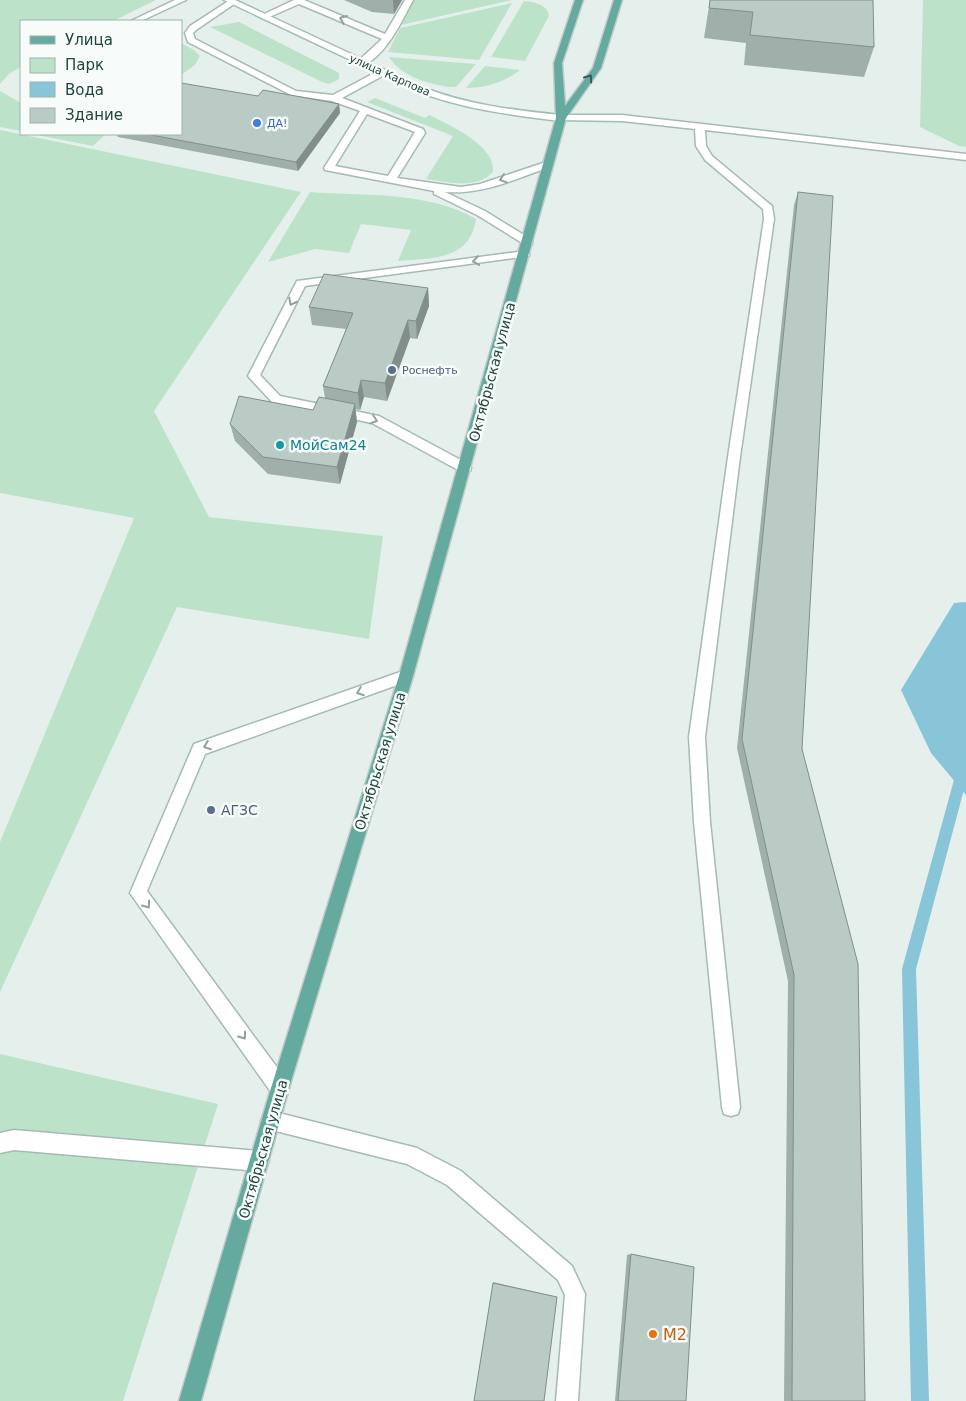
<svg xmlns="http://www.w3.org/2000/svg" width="966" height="1401" font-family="'DejaVu Sans',sans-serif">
	<rect width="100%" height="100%" fill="#e5f0ec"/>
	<g fill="#bce3ca">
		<polygon points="0,0 156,0 113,21 21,21 21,67 9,74 0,84"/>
		<polygon points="414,0 512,0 401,25"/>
		<polygon points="923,0 966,0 966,147 959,146 920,127"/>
		<path d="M524 1C535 2 547 4 549 16L525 61 491 57Z"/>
		<polygon points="512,3 479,60 388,52 400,28"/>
		<polygon points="239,22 339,73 339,79 329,84 322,82 210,27"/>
		<polygon points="181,43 194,50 200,56 195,65 181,75"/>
		<path d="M389 57 476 64 456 87H450C428 84 402 77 389 57Z"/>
		<path d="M485 66 520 70C505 82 486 88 466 88Z"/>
		<polygon points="0,91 21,103 21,131 0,127"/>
		<path d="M375 98 425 118 429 115C448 124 497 146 493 172 476 190 448 182 426 179L453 136 367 102Z"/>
		<polygon points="0,130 301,192 154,411 209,517 383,536 369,639 177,607 0,992 0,842 134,518 0,493"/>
		<polygon points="32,134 106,134 93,146"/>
		<path d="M310 192C363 196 429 191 476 219 470 261 431 258 398 261L411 230 361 224 349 253 315 249 268 262Z"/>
		<polygon points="0,1054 218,1104 123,1401 0,1401"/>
	</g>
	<polygon fill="#88c5d9" points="966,602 966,795 931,753 901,690 954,603"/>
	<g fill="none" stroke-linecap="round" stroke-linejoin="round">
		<polygon fill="#88c5d9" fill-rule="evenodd" points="966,752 966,782 916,969 929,1401 911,1401 902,969 960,758 961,754"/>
		<g stroke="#a7b9b4" stroke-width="3">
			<g id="service">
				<polygon points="175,0 186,0 141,21 131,21"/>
				<path d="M230 0 237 2 196 30 193 33 195 39 296 91 333 95 380 70H386V74L342 98 423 129 425 133 397 178 461 187 480 184 546 162H552V166C518 178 483 195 445 192L485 211 532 240V244H524L477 215 434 194V191L325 170 324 168 360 111 332 101 291 95 188 42 185 33 190 26ZM367 114 415 132 388 176 335 166Z"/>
				<path d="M294 0H304L385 34 405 0H413C402 21 385 58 361 66L357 63 358 61 382 39 299 4 267 18 260 16Z"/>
				<polygon points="561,115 622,115 966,154 966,160 705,130 706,146 712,156 772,206 774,219 740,457 705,737 710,822 740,1107 738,1114 731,1116 724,1114 722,1107 694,822 689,737 728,457 764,219 763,209 705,160 696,146 695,129 622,121 558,120 558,116"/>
				<polygon points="525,251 529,252 529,256 305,286 260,375 280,396 379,416 470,465 471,468 470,471 460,471 372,423 272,402 248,376 297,281"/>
				<polygon points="406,670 411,672 413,676 411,680 205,754 147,891 287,1081 289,1088 287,1095 280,1097 273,1095 130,893 194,744"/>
				<polygon points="271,1111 417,1148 461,1171 572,1266 585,1294 578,1401 556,1401 565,1295 558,1280 447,1185 407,1164 264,1128 261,1121 264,1114"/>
				<polygon points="14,1130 259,1151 266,1154 269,1161 266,1168 259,1171 14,1150 0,1153 0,1133"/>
			</g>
		</g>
		<g stroke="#a2bdb6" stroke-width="3">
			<path id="secondary" d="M224 0H235L422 87C468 105 513 110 561 115L566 118 561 121C511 115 463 109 416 91Z"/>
		</g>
		<g stroke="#c1cbc9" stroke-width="3">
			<polygon id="primary" points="575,0 583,0 562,63 565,106 593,68 614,0 622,0 601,68 566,118 413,676 289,1088 201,1401 179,1401 271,1088 399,676 556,118 554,63"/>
		</g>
		<use href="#service" fill="#fff" fill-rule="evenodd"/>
		<use href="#secondary" fill="#fff" fill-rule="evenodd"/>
		<use href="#primary" fill="#65aa9f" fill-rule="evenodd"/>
	</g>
	<g fill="#a0afa9">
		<polygon points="344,0 402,0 394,14 372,12"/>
		<polygon points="710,0 874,47 864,77 744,65 746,43 704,38"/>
		<polygon points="258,96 339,104 340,113 298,171 118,137 116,134 181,134"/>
		<polygon points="798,192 802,749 865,1401 784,1401 788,981 737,748 794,205"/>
		<polygon points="428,288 429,306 417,339 410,338 387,401 364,397 360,410 355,409 357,422 340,484 268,474 235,441 230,424 313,410 325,398 323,386 346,329 312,325 309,307"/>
		<polygon points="631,1254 686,1401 615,1401 627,1255"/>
		<polygon points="493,1282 557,1297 544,1401 474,1401"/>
	</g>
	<g fill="#828e8a">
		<polygon points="393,0 402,0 394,14"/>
		<polygon points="339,104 340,113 298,171 296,162"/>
		<polygon points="428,288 429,306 417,339 416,321"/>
		<polygon points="408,320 410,338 387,401 385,383"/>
		<polygon points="361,380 364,397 360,410 358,393"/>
		<polygon points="355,404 357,422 340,484 337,467"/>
	</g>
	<g fill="#bacbc5" stroke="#828e8a">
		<polygon points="710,0 873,0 874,47 750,35 753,12 709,8"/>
		<polygon points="181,83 258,96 263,90 339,104 296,162 146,134 181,134"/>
		<polygon points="798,192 833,196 802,749 858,964 865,1401 792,1401 794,975 742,739"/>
		<polygon points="324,274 428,288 416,321 408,320 385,383 361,380 358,393 323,386 353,313 309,307"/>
		<polygon points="239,396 313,410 319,397 355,404 337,467 263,457 230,424"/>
		<polygon points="631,1254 694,1267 686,1401 618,1401"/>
		<polygon points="493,1283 557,1297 544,1401 474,1401"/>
	</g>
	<defs><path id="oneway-chevron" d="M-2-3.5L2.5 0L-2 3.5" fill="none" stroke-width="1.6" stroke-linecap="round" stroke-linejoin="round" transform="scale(1.25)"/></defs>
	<g stroke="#90a29e">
		<use href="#oneway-chevron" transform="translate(343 19) rotate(-157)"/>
		<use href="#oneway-chevron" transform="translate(503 179) rotate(161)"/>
		<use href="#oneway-chevron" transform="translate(476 261) rotate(172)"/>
		<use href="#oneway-chevron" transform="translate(292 302) rotate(117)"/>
		<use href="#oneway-chevron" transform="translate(374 420) rotate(19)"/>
		<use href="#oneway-chevron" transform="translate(360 692) rotate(160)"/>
		<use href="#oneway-chevron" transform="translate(207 746) rotate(159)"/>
		<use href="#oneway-chevron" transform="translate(147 905) rotate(54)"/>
		<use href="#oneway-chevron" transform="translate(243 1036) rotate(54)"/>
	</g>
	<use stroke="#335e56" href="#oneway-chevron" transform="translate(589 78) rotate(-55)"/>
	<circle fill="#3f7fe0" stroke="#f7fbf9" stroke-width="2" cx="257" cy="123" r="5"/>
	<g fill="#5c6f8a" stroke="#f7fbf9" stroke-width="2">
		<circle cx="392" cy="370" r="5"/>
		<circle cx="211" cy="810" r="5"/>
	</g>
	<circle fill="#0f9aa8" stroke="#f7fbf9" stroke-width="2" cx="280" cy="445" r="5"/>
	<circle fill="#e8710a" stroke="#f7fbf9" stroke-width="2" cx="653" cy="1334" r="5"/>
	<g text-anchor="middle" stroke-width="5" stroke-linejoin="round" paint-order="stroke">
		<g font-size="11" fill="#22443e" stroke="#f7fbf9">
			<text transform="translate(390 75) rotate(24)" y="4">улица Карпова</text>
		</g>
		<g font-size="11" fill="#366cbe" stroke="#f7fbf9" text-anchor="start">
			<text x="267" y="127">ДА!</text>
		</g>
		<g font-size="11" fill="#4e5e75" stroke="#f7fbf9" text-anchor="start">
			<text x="402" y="374">Роснефть</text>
		</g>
		<g font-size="14" fill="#22443e" stroke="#f7fbf9">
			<text transform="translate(492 372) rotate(-75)" y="5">Октябрьская улица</text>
			<text transform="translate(380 761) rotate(-73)" y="5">Октябрьская улица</text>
			<text transform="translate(263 1149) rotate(-74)" y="5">Октябрьская улица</text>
		</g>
		<g font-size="14" fill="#0d838f" stroke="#f7fbf9" text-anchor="start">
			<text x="290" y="450">МойСам24</text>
		</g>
		<g font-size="14" fill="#4e5e75" stroke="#f7fbf9" text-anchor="start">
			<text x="221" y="815">АГЗС</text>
		</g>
		<g font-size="16" fill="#c56008" stroke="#f7fbf9" text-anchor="start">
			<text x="663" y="1340">М2</text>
		</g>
	</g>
	<rect x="20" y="20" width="162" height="115" fill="#f7fbf9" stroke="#a2b2ae"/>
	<rect x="30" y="36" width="25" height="8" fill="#65aa9f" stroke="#a2b2ae"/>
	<text x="65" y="45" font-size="15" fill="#22443e">Улица</text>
	<rect x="30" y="58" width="25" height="15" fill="#bce3ca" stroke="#a2b2ae"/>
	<text x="65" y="70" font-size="15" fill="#22443e">Парк</text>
	<rect x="30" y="82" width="25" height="15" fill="#88c5d9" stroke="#a2b2ae"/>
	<text x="65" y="95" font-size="15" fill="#22443e">Вода</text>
	<rect x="30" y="108" width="25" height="15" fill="#bacbc5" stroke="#a2b2ae"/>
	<text x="65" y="120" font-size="15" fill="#22443e">Здание</text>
</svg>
